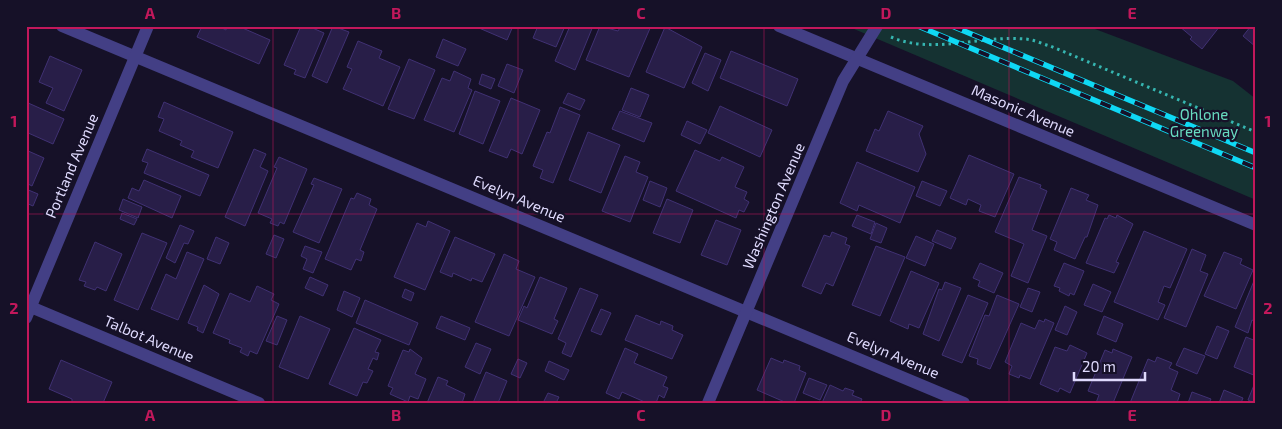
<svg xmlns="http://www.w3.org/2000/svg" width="1282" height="429" font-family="'Exo 2',sans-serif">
	<rect width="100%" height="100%" fill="#161128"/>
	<polygon fill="#153232" points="847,26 1087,26 1233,81 1256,99 1256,200"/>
	<g fill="#281e48" stroke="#403173">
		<polygon points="202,26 218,26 226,30 227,26 238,26 270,40 259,64 197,37"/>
		<polygon points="301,26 308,26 324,33 305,78 294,74 296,70 284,65"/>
		<polygon points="333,26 349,32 327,83 312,76"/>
		<polygon points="480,26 513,26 507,40 479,28"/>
		<polygon points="538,26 565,26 556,47 533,38"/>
		<polygon points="570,26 593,26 575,70 555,61"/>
		<polygon points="600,26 618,31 621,26 651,26 629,77 586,60"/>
		<polygon points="1179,26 1220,26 1202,49 1190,39 1192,37"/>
		<polygon points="1251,26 1256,26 1256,47 1243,36"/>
		<polygon points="665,27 702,47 684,88 646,72"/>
		<polygon points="443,39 466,49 458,66 436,57"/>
		<polygon points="358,41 382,51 379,58 400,67 383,106 343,89 352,69 347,67"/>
		<polygon points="731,51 798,79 787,106 720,78"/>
		<polygon points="705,53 721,60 708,91 692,83"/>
		<polygon points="50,56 82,70 64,111 46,103 53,88 39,82"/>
		<polygon points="409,59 435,70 414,119 388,109"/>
		<polygon points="507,64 523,70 514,93 498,86"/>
		<polygon points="454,71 471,79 468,88 472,90 454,132 424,120 442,78 450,81"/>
		<polygon points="482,74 495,79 491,89 479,84"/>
		<polygon points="631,88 649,95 640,117 622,110"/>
		<polygon points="475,91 500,101 483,144 459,134"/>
		<polygon points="568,93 585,100 580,110 563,103"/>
		<polygon points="511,98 540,110 522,154 511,149 507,158 489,151"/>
		<polygon points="26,102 64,119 53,144 26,132"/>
		<polygon points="164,102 233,132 218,168 191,157 194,151 180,145 182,141 159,131 164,119 158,117"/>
		<polygon points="720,106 772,130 760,157 708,133"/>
		<polygon points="560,107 580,115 553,183 540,178 543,170 533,166 547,132 550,133"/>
		<polygon points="620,111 652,123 644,142 612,129"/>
		<polygon points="888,111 923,126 919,134 926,154 918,172 866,151 875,129 879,131"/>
		<polygon points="687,121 707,130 700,144 681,135"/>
		<polygon points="588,132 620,145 601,193 569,180"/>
		<polygon points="147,149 209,175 200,196 144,173 148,163 142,161"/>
		<polygon points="254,149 266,154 260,167 268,171 245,226 225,217"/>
		<polygon points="26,150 44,158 32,186 26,183"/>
		<polygon points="695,150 720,161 722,157 744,167 735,187 747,192 744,199 749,202 744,212 739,210 736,218 676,191"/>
		<polygon points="969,155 1014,174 995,217 979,211 981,205 968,199 966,205 950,198"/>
		<polygon points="625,156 640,162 636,172 648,177 630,222 602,211"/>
		<polygon points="279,157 307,169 284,224 280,222 278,226 270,223 272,219 258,213 277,168 274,167"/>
		<polygon points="857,162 915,187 900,223 859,205 857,211 840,203"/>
		<polygon points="1019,177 1041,185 1040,188 1047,191 1032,230 1047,236 1028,283 1011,276 1024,244 995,232"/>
		<polygon points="314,178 342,189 319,243 293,232 314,185 311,184"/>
		<polygon points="144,180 181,196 172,218 128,198 132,188 139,191"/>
		<polygon points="650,181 667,188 660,207 643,200"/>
		<polygon points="922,181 947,191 940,206 916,196"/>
		<polygon points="1071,188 1089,195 1086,200 1098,205 1087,237 1085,237 1075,259 1054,250 1057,242 1050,239"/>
		<polygon points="26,189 38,194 33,206 26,203"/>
		<polygon points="357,193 371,199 369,205 377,209 360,250 364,252 361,261 356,259 351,270 325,259 351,198 354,199"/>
		<polygon points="123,199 142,207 138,218 119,210"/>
		<polygon points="667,199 693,210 680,243 653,233"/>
		<polygon points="122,213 137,219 134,225 120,219"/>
		<polygon points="857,215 875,222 871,234 852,226"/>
		<polygon points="1109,215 1116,218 1117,215 1133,224 1116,262 1119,263 1114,273 1086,263 1105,218 1107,219"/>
		<polygon points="716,220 741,230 727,265 701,255"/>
		<polygon points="428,221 450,231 425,290 394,277 417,223 426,227"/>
		<polygon points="876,223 887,228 881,243 870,239"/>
		<polygon points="180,225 194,231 188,244 184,243 175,263 166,258"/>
		<polygon points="937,230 956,238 951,249 932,241"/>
		<polygon points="1144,231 1187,249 1170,288 1164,286 1158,302 1165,305 1158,320 1114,302"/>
		<polygon points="832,232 847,238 845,244 850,246 833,286 826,283 821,294 802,286 824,235 830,237"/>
		<polygon points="142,233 167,243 138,310 114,300"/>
		<polygon points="274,235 284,239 276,258 266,254"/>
		<polygon points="916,236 934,244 925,266 906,258"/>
		<polygon points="216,237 229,243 220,264 207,259"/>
		<polygon points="455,237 495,254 482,282 472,278 471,281 453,273 452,277 440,272"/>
		<polygon points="95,242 122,254 106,291 97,287 95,290 84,286 86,282 79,280"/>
		<polygon points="305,246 322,252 313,273 303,269 307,259 301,256"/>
		<polygon points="876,246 905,257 880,316 852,305"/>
		<polygon points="1192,249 1206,255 1200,271 1208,274 1186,327 1164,318"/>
		<polygon points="187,252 204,259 178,320 151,309 166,274 176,279"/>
		<polygon points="1224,252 1242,259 1240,264 1253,270 1236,309 1204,296"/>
		<polygon points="504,254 519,261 516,269 535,277 509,336 475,322"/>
		<polygon points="980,263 1003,273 994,293 978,286 980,281 973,278"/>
		<polygon points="1064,263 1084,271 1074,295 1070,293 1069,296 1059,291 1060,288 1054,286"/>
		<polygon points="911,271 939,283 919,328 909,324 908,329 890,321"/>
		<polygon points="1256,276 1256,322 1252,320 1248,333 1235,327"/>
		<polygon points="310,277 328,285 323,296 305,288"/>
		<polygon points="540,277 567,288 554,319 558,321 552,334 518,320 524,306 527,308"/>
		<polygon points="945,282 961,288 939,341 923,334 939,289 942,290"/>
		<polygon points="1093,284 1111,292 1102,312 1084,305"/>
		<polygon points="204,285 219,294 203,333 197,330 198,327 188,323"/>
		<polygon points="257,286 274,294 271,300 279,304 257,354 250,351 248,356 240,352 242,348 229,343 230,340 213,333 230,293 250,302"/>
		<polygon points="580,288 598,295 571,357 562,353 566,343 558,339"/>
		<polygon points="1028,288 1040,292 1032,312 1020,307"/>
		<polygon points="405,289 414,293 411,301 402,297"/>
		<polygon points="344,291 360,298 352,317 337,310"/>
		<polygon points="968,295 988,303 962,363 942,355"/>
		<polygon points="997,295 1019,304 990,369 977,364 978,359 969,356 985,315 989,316"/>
		<polygon points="365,300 418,323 409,345 356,323"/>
		<polygon points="1065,306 1077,312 1067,335 1055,330"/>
		<polygon points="601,309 611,313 601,335 591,331"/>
		<polygon points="636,315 660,325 661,321 673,326 672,330 683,335 672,359 625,340"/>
		<polygon points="277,316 287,320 277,345 266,341"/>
		<polygon points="300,316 330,329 308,379 279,367"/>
		<polygon points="441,316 470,328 465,340 436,328"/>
		<polygon points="1104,316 1123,324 1116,342 1097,334"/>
		<polygon points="1045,319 1054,323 1030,379 1020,375 1019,378 1009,374 1012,366 1005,362 1021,323 1035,329 1039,320 1044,322"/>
		<polygon points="1217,326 1229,331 1217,359 1205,354"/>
		<polygon points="354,328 381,340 375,352 379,353 377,360 373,358 368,369 373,371 367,383 363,382 357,396 329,384"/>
		<polygon points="1246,337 1256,341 1256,376 1234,367"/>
		<polygon points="476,343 491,349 480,374 465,367"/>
		<polygon points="1070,345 1087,353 1070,393 1060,388 1058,392 1040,384 1055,347 1067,351"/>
		<polygon points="625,348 638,354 634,363 667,377 663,386 668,388 664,398 659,395 656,403 647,403 622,392 619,399 606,393"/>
		<polygon points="1184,348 1205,356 1197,374 1176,365"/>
		<polygon points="410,349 422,358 415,374 426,379 418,399 410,396 408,402 390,394 393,388 388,386 403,350 409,352"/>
		<polygon points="1113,349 1132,357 1113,403 1096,403 1099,395 1088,391 1105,350 1112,353"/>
		<polygon points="1157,357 1172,363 1169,368 1178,372 1171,390 1180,394 1177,403 1130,403 1148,359 1155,362"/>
		<polygon points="771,358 783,363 784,360 800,366 799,370 806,373 794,403 787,403 757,390"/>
		<polygon points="518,359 527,363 520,378 511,374"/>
		<polygon points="61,360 112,382 103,403 72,403 72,399 49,389"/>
		<polygon points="549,361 569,370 564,380 545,371"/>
		<polygon points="486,372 507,381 498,403 473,403"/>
		<polygon points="438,377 448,381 446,385 465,394 462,403 427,403"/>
		<polygon points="809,378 827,385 820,400 803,393"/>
		<polygon points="1256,380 1256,403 1254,403 1248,400"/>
		<polygon points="830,385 843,391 845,388 854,391 852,395 862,399 860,403 822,403"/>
		<polygon points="1224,390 1243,398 1241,403 1219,403"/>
		<polygon points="1192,392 1211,399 1209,403 1188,403"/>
		<polygon points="548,393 559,397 556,403 543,403"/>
	</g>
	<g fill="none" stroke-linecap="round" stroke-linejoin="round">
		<path stroke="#36b6b1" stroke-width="3" stroke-dasharray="2.5 4" stroke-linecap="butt" d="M891 37C933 55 981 35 1024 39 1033 39 1042 44 1050 46L1256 132"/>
		<g stroke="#433f85" stroke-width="12">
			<polyline points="62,26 964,403"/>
			<polyline points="779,26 1256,225"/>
			<polyline points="26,305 259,403"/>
			<polyline points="26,318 148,26"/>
			<polyline points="708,403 843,81 877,26"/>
		</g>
		<g stroke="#0fd8f4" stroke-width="5.5">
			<g id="rail">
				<polyline points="918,26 1256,168"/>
				<polyline points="952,26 1256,153"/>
			</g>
		</g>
		<use href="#rail" stroke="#161128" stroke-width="4" stroke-dasharray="11" stroke-linecap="butt"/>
	</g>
	<path fill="none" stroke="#c2185b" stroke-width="1" stroke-opacity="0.55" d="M273 26V403M518 26V403M764 26V403M1009 26V403M26 214H1256"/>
	<g text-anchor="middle" stroke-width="4.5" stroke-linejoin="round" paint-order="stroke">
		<g font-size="15" fill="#dfdafd" stroke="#161128">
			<text transform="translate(1023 111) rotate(23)" y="5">Masonic Avenue</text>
			<text transform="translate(72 166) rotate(-67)" y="5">Portland Avenue</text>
			<text transform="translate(519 199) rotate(23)" y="5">Evelyn Avenue</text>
			<text transform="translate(774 206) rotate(-67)" y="5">Washington Avenue</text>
			<text transform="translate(149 339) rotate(23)" y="5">Talbot Avenue</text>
			<text transform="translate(893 355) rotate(23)" y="5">Evelyn Avenue</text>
		</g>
		<g font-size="15" fill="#68dbc1" stroke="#161128">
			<text x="1204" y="120">Ohlone<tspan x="1204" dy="17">Greenway</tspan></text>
		</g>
	</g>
	<rect width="1282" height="429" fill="none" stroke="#161128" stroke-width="55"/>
	<path d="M1074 372v8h71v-8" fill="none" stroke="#dfdafd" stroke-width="2.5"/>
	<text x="1082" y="372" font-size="15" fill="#dfdafd" stroke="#161128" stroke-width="4" paint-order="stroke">20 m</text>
	<rect x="28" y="28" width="1226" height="374" fill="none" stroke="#c2185b" stroke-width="2"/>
	<g font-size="16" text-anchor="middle" font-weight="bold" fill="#c2185b">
		<text x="150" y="19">A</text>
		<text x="396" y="19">B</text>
		<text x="641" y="19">C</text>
		<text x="886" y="19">D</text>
		<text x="1132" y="19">E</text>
		<text x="14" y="127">1</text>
		<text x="1268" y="127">1</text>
		<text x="14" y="314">2</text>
		<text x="1268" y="314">2</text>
		<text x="150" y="421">A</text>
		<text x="396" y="421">B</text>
		<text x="641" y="421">C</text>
		<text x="886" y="421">D</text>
		<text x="1132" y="421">E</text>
	</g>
</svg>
